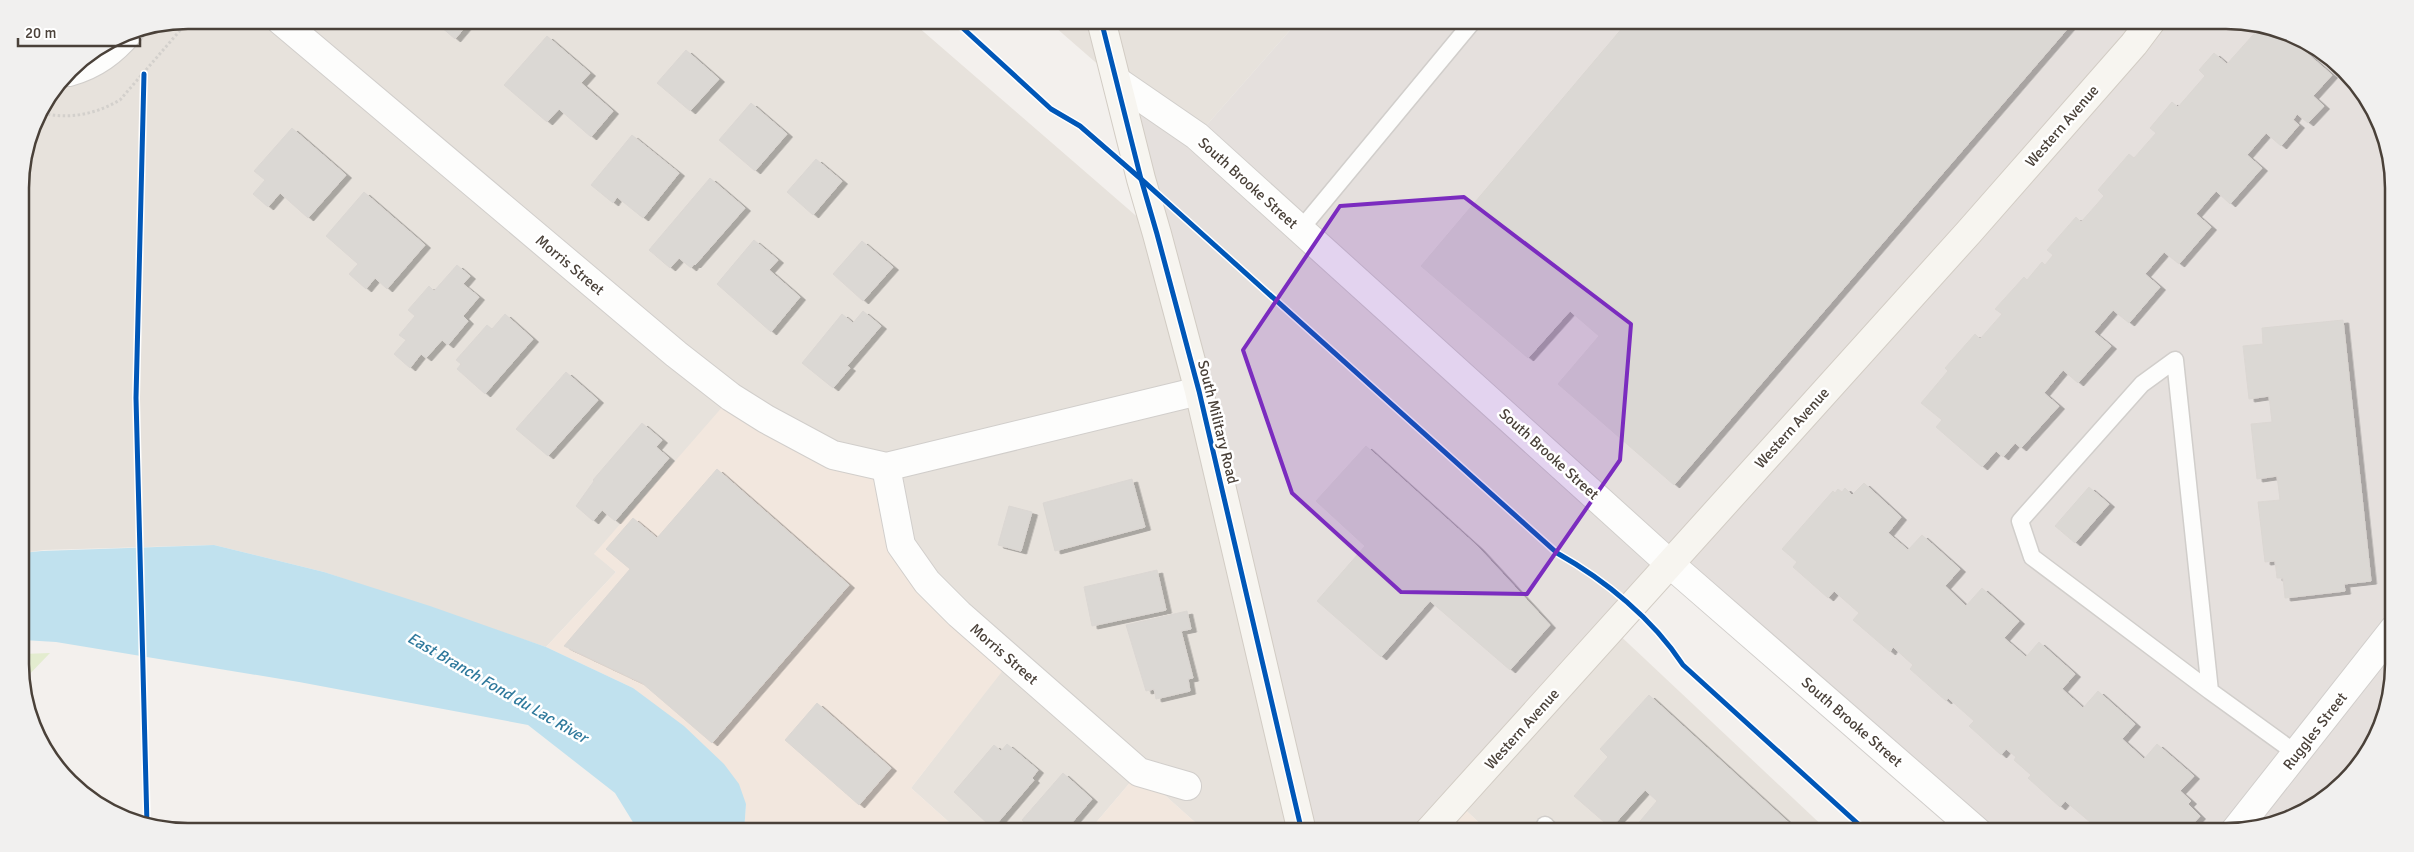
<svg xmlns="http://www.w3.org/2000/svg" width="2414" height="852" font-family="Signika,sans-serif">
	<defs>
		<filter id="shadow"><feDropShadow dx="5.5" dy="3" stdDeviation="0" flood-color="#0004"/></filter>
	</defs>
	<rect width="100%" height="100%" fill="#f3f0ed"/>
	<g fill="#e7e2dc">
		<polygon points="188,20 910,20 1157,234 1302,832 1206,832 1139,772 1088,832 960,832 911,788 1010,660 594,553 616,572 546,647 324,572 214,545 44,550 22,553 20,176 37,113 77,62 124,33"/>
		<polygon points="1047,20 1299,20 1197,136 1117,81"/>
		<polygon points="1613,629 1829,832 1489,832 1456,801"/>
	</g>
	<g fill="#f2e7de">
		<polygon points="731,397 886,467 901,545 1011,660 911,788 960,832 744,832 746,804 633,688 546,647 616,572 594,554"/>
		<polygon points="1139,772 1206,832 1088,832"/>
		<polygon points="1456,801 1489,832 1428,832"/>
	</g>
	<polygon fill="#e5e0dd" points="1299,20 2226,20 2280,29 2353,77 2381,123 2393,165 2394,664 2385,718 2366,758 2328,798 2281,823 2237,832 1978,832 1670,564 1428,832 1302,832 1117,81 1197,136"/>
	<polygon fill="#e3eccf" points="50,653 23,681 23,654"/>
	<polygon fill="#c0e1ee" points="214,545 324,572 430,606 546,647 633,688 684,726 724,764 739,784 746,804 744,832 639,832 615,793 528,725 299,682 56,642 23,640 22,553 42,551"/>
	<g fill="#dbd8d4" stroke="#dbd7d3" filter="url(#shadow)">
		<polygon points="433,20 471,20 455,39"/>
		<polygon points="1629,20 2075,20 1674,485 1558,384 1599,336 1570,311 1528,358 1421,266"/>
		<polygon points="2261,26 2279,29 2332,75 2313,96 2324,106 2308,123 2297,114 2293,120 2299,125 2281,146 2266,133 2247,155 2262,168 2230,204 2216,191 2196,214 2211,227 2179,264 2164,252 2145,274 2160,287 2129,323 2113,310 2094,332 2111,346 2078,383 2063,370 2044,393 2059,406 2021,448 2015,443 2003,457 1996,451 1982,467 1936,427 1942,420 1921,403 1948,371 1945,368 1975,334 1980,339 2002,314 1995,309 2024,277 2027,280 2042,262 2045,265 2053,255 2047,250 2076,217 2081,222 2104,196 2098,190 2129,154 2134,158 2156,133 2150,128 2172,102 2178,107 2205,76 2199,70 2214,53 2227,64"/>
		<polygon points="547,36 590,73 581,83 613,111 591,137 559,109 547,122 504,85"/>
		<polygon points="686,50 719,79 690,111 657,83"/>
		<polygon points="751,103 787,134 755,171 719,140"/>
		<polygon points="292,128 346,175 308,218 280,193 268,207 253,194 265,180 254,171"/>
		<polygon points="632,135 679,173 643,218 617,197 613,203 591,185"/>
		<polygon points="816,159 842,181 813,215 787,192"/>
		<polygon points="710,178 745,208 695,265 694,264 691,268 679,258 670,268 649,250"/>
		<polygon points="364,192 425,245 387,289 375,278 366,289 349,274 358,264 326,236"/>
		<polygon points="754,240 778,260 769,270 800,297 771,332 717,284"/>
		<polygon points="862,241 893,267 863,301 833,274"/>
		<polygon points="457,265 470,276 463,284 479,297 463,316 468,321 448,345 442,340 426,358 421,354 410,368 394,354 406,340 399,335 415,316 408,310 429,286 434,291"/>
		<polygon points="863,311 881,326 847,366 850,368 833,388 802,363 842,314 853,323"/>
		<polygon points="505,314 533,339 485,394 457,369 461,364 456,360 487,325 492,329"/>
		<polygon points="2343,320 2371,581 2344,584 2345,591 2285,598 2283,578 2277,578 2275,561 2265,562 2258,502 2280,500 2277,476 2257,479 2251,424 2272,422 2269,396 2249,399 2243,346 2263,344 2262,328"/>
		<polygon points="566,372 598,400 548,456 516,429"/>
		<polygon points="642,423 662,440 656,447 669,458 615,521 602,510 593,521 576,506 594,481 593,480"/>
		<polygon points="1366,446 1478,547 1550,625 1510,670 1430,601 1381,657 1317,601 1365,546 1316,501"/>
		<polygon points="717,469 849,585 712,743 642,683 564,646 630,569 606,549 633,518 657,538"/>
		<polygon points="1132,479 1145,527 1055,551 1043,503"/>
		<polygon points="1864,483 1901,517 1888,533 1908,550 1922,535 1960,569 1945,586 1966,606 1982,588 2019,621 2004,638 2026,657 2039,642 2075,674 2062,689 2083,708 2098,691 2135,724 2122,739 2144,759 2157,744 2194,776 2180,791 2191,801 2188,804 2200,816 2186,832 2089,832 2084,828 2090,822 2065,801 2060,807 2028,778 2031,775 2014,760 2016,757 2006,749 2001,755 1969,726 1974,721 1948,698 1946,701 1910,669 1913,665 1893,647 1890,652 1853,620 1859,613 1834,591 1828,598 1793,567 1797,562 1782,549 1833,491 1835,493 1838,489 1842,492 1845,488 1852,495"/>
		<polygon points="2089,487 2109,504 2075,543 2055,526"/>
		<polygon points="1009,506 1032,512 1021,551 998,545"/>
		<polygon points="1157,570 1166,610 1092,626 1084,587"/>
		<polygon points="1187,611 1191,629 1181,631 1193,678 1188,679 1190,691 1156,699 1154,689 1146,691 1126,625"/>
		<polygon points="1649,695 1799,832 1631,832 1657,801 1645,790 1611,828 1574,796 1608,757 1600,749"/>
		<polygon points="817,703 891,768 859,805 785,740"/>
		<polygon points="1007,744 1038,770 1032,778 1034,780 994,827 991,824 990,826 954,792 994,745 1001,751"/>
		<polygon points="1063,773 1092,799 1064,832 1035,832 1022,820"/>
	</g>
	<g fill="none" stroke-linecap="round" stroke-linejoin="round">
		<g stroke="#d1cecb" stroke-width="19">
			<g id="lane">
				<polyline points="1300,230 1474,20"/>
				<polyline points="2210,691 2032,557 2020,521 2142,384 2175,360 2210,691 2297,754"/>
				<polyline points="1545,825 1552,832"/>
			</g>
		</g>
		<g stroke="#d1cecb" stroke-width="30">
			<g id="street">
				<polyline points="280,20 676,354 731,397 766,419 833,455 886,467 1199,391"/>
				<path d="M69 72C95 65 113 51 130 31"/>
				<polyline points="1117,81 1197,136 1670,564 1978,832"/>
				<polyline points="886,467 901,545 927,582 959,614 1139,772 1187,786"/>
				<polyline points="2234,832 2394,629"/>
			</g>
		</g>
		<g stroke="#d2ccc4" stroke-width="30">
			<g id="secondary">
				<polyline points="1101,20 1141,179 1157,234 1199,391 1302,832"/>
				<polyline points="1428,832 1969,232 2134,44 2152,20"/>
			</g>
		</g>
		<path stroke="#d3d0cc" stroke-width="3" stroke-dasharray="2.5 2.5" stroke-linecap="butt" d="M38 112C67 120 94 115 120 100L189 20"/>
		<use href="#lane" stroke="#fdfdfc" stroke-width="16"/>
		<use href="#street" stroke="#fdfdfc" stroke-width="28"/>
		<use href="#secondary" stroke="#f7f5f0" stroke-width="28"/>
		<g stroke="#fff" stroke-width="8">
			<g id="cycleway">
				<path d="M954 20 1051 109 1080 126 1141 179 1557 553C1605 580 1653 619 1683 665L1867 832"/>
				<polyline points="1101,20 1141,179 1157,234 1199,391 1302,832"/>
				<polyline points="144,74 136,398 147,825"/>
			</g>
		</g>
		<use href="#cycleway" stroke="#0057b8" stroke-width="5"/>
	</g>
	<path fill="#7b2cbf" fill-opacity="0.2" stroke="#7b2cbf" stroke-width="4" stroke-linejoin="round" d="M1464 197 1631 324 1620 460 1527 594 1401 592 1292 493 1243 350 1340 206Z"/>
	<g text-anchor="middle" stroke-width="5" stroke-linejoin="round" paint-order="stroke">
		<g font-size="15" fill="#4a4139" stroke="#fff">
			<text transform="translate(2062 126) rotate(-49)" y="5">Western Avenue</text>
			<text transform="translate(1248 183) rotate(42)" y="5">South Brooke Street</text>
			<text transform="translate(570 265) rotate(40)" y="5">Morris Street</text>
			<text transform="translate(1218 422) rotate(76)" y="5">South Military Road</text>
			<text transform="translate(1792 428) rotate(-48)" y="5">Western Avenue</text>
			<text transform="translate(1549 454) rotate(42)" y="5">South Brooke Street</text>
			<text transform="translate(1004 654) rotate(41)" y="5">Morris Street</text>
			<text transform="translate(1852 722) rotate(41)" y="5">South Brooke Street</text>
			<text transform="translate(1522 729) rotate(-48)" y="5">Western Avenue</text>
			<text transform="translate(2315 731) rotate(-52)" y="5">Ruggles Street</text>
		</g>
		<g font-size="16" font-style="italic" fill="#2f799c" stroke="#fff">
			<text transform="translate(498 687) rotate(30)" y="6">East Branch Fond du Lac River</text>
		</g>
	</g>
	<path d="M0 0H2414V852H0ZM188 29H2226A159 159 0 0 1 2385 188V664A159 159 0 0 1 2226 823H188A159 159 0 0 1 29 664V188A159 159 0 0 1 188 29Z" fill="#f1f0ef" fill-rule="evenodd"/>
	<path fill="none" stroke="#4a4139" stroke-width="2.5" d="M188 29H2226A159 159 0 0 1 2385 188V664A159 159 0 0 1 2226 823H188A159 159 0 0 1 29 664V188A159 159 0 0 1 188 29Z"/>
	<path d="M18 38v8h122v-8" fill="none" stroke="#4a4139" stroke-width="2.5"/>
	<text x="25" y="38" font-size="15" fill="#4a4139" stroke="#ffffff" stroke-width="4" paint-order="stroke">20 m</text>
</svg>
